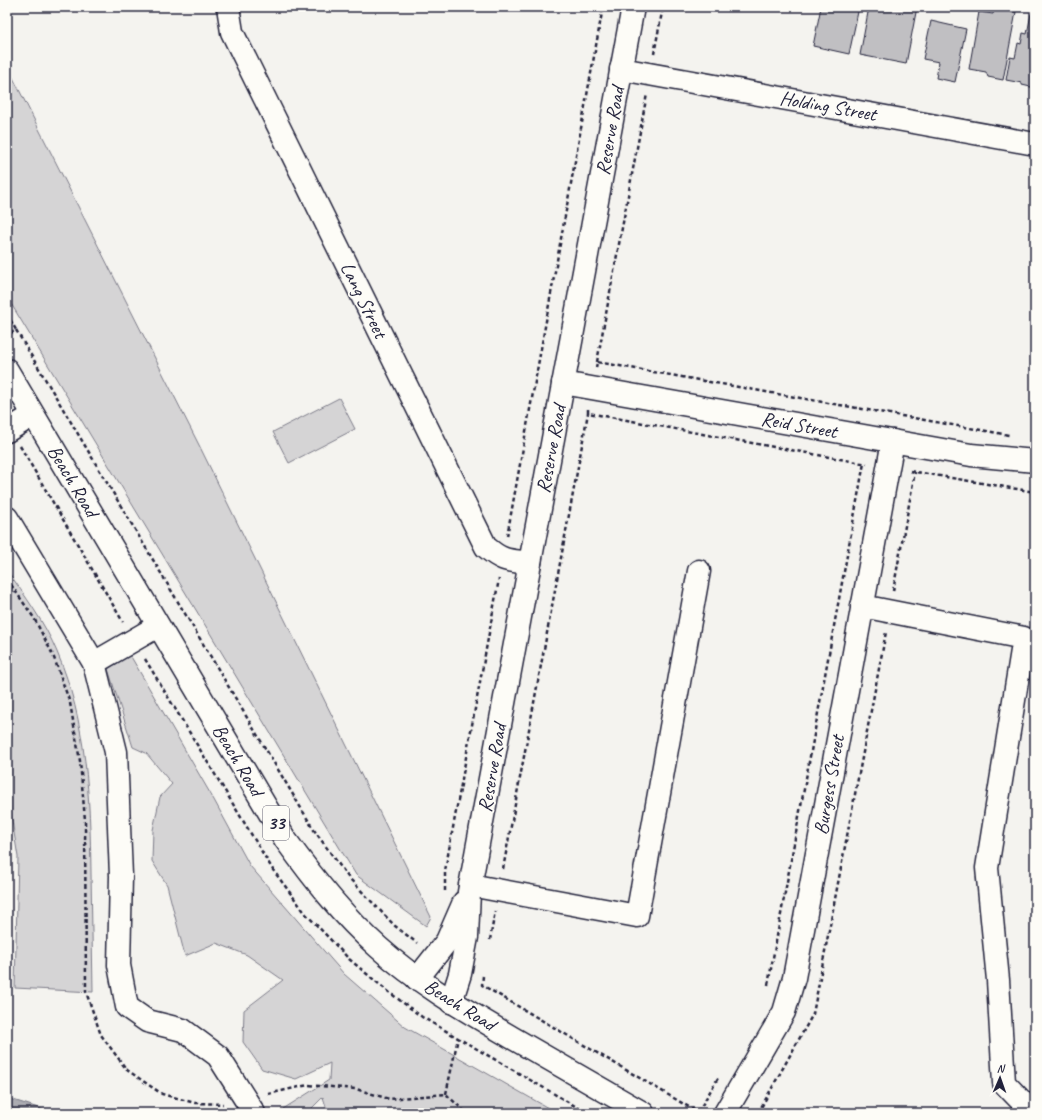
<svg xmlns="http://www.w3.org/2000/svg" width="1042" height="1120" viewBox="0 0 1042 1120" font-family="Caveat,sans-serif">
	<rect width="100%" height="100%" fill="#f4f3ef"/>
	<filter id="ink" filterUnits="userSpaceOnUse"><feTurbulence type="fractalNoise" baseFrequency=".025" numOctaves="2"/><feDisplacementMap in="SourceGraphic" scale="8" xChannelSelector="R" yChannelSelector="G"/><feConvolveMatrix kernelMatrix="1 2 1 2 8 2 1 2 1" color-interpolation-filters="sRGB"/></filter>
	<g filter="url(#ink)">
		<g fill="#d5d4d5" stroke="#7c7b88">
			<path d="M7,66L199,445L431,917L426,926L356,875L7,297Z"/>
			<path d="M339,398L355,429L289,463L273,432Z"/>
			<path d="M7,570C25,596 45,623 57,652C87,722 90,798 91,873C92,913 92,952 93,992L15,988L18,857L7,790Z"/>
			<path d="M130,655L214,800L250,866L344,974L405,1027L557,1113H324L327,1110L323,1097L307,1113H287L283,1109L329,1080L330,1063L296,1079L262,1069L243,1042L244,1010L283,980L247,955L216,943L185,956L167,885L152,861L153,830L160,797L172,784L146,753L133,747L108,669Z"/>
		</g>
		<path fill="#acacb2" stroke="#757582" d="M7,1098L54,1113H7Z"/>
		<g fill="#c0bfc2" stroke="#22223b">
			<path d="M821,7H859L849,54L813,46Z"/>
			<path d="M869,7H917L906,64L860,55Z"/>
			<path d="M994,8L1016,12L1003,80L988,77L986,72L969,69L979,12L993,14Z"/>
			<path d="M1031,14L1035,15V88L1022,85V83L1006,80L1010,57L1015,58L1018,43L1021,44L1023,33L1027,34Z"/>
			<path d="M931,21L966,29L955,82L936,78L939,62L923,59Z"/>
		</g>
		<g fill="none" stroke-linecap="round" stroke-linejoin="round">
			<g stroke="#22223b" stroke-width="25">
				<g id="minor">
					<path d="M228,7L232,32L486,547C503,562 509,560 530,563"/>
					<path d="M621,69L1035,144"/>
					<path d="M563,383L971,455L1035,461"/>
					<path d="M7,431L33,415"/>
					<path d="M7,518L94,663L116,752L121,876L119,965L127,1007L147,1021L183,1030L218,1056L254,1113"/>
					<path d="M862,606L1024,638L987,868L998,980L1004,1083L1033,1113"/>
					<path d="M94,663L158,626"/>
					<path d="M470,885L637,916L699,571"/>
					<path d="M417,979L447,941L464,902"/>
					<path d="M451,1002L460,974L467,937L469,892L633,7"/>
					<path d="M725,1113L784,1012L794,978L893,441"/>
				</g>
			</g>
			<g stroke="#22223b" stroke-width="25">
				<path id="major" d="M7,370L285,839C313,878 342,915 378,947C418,983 465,1010 511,1037C555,1062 599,1088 643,1113"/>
			</g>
			<g stroke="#22223b" stroke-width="2.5" stroke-dasharray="4 3" stroke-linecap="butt">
				<path d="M654,54L663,7"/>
				<path d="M7,314L16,330L7,335"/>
				<path d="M16,330L314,830L348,877L395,926L417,943"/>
				<path d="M597,362L647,94"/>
				<path d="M596,368L597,362L1009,435"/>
				<path d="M588,409V413L867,464"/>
				<path d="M20,446L123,622"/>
				<path d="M910,471L1035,492"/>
				<path d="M507,536L603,7"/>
				<path d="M7,579L34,618L53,655L70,703L80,761L85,820L86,992L101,1035L127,1070L162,1094L195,1103L223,1104"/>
				<path d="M893,591L915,472"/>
				<path d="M145,659L273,870L306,914L349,959L385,989L422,1017L587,1113"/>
				<path d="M503,869L588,413"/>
				<path d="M445,891V871L499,579"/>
				<path d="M490,940L495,911"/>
				<path d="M483,976L482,985L699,1113"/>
				<path d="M768,985L864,463"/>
				<path d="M268,1094L308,1085L356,1089L389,1099L446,1094L466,1113"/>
				<path d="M446,1094L458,1038"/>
				<path d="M698,1112L718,1078"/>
				<path d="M758,1113L813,1014L886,632"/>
			</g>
			<use href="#minor" stroke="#fdfcf7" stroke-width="22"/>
			<use href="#major" stroke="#fdfcf7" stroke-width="22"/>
		</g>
	</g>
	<g text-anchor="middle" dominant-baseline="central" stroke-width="3.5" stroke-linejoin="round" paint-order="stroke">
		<rect fill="#fdfcf7" stroke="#646373" stroke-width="1" x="263" y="806" width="26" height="34" rx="3"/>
		<g font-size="19" font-weight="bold" fill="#22223b">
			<text x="276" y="823">33</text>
		</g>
		<g font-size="20" fill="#22223b" stroke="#fdfcf7">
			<text transform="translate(828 106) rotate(10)">Holding Street</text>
			<text transform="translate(610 131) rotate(-80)">Reserve Road</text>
			<text transform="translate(364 300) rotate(64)">Lang Street</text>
			<text transform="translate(799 425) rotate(10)">Reid Street</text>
			<text transform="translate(551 449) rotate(-79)">Reserve Road</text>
			<text transform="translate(73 481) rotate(59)">Beach Road</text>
			<text transform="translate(238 760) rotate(59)">Beach Road</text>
			<text transform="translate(492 768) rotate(-80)">Reserve Road</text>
			<text transform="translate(829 785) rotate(-80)">Burgess Street</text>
			<text transform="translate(460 1005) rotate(32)">Beach Road</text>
		</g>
	</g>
	<rect width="1042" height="1120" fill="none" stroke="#fdfcf7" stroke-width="24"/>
	<rect x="12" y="12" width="1018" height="1096" fill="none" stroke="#22223b" stroke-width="1.5" filter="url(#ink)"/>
	<g transform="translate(1000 1078) rotate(2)" stroke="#fdfcf7" stroke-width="3" paint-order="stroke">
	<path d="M0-3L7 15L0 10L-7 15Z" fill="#22223b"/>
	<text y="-6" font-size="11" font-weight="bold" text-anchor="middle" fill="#22223b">N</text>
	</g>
</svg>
